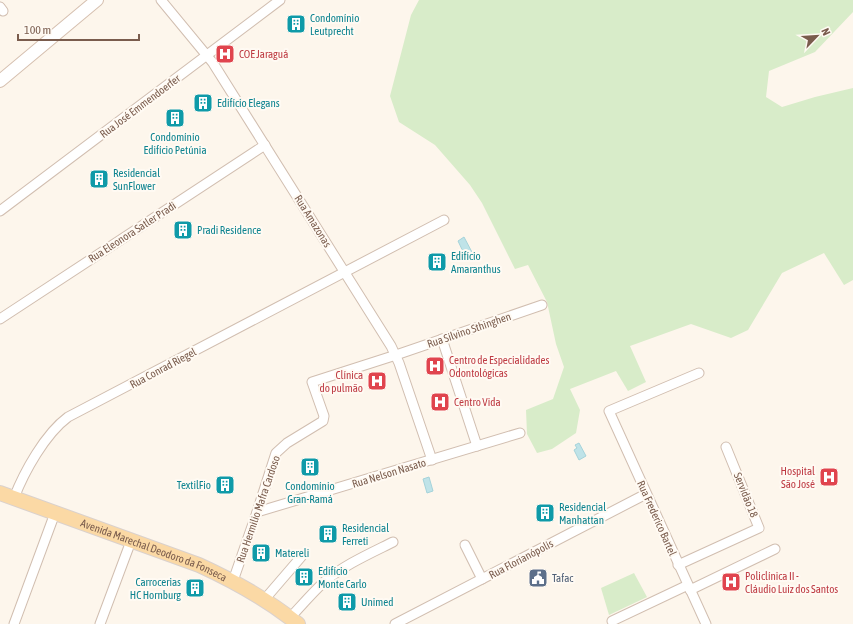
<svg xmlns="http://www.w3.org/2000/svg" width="853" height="624" viewBox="0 0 853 624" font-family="'Asap Condensed',sans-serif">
	<rect width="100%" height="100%" fill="#fdf6ec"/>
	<g fill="#d8ecc9">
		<path d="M419,0H853V12L815,52L769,71L766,97L782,107L815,97L853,88V280L844,285L824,253L782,273L748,330L731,338L691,324L630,346L646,382L628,391L616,371L570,389L580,410L576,433L552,449L537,453L527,434L526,410L553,399L564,367L556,344L547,302L528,265L515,269L482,203L470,185L435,145L399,122L390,96L411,15Z"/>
		<path d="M634,573L647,597L609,615L601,588Z"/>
	</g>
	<g fill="#bfe3e8" stroke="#a5d3da">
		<path d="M464,237L474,256L467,260L458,241Z"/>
		<path d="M579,443L586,456L579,460L574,450L577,448L575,445Z"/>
		<path d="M429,477L433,491L427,493L423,479Z"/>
	</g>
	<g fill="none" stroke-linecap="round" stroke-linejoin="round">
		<g stroke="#d1beb0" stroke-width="11">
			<g id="street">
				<path d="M161,0L213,63L391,346L399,363L432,460"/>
				<path d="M0,7L3,11"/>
				<path d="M0,211L280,0"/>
				<path d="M0,319L265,145"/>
				<path d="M442,339L477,446"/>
				<path d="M699,373L609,411L706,624"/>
				<path d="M14,498C24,472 45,434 68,417L444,220"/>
				<path d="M257,512L520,433"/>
				<path d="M465,545L482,579"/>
				<path d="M678,565L759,528L726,447"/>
				<path d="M233,581L257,512L276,453L287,443L323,421L324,416L312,382L396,355L542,305"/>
				<path d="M690,590L775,549"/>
				<path d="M264,600L301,557"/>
				<path d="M290,618C301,606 312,593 324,582C344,565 369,554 393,542"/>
				<path d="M612,621L688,585"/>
				<path d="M14,624L55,513"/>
				<path d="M100,624L131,541"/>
				<path d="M395,624L646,494"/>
			</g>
		</g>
		<g stroke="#d6c0b0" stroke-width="14">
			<path id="secondary" d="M0,81L97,0"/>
		</g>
		<g stroke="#dad1cd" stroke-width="16">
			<g id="primary">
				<path id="s1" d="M0,493L199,565C234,581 268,600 298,624"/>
			</g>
		</g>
		<use href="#street" stroke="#fff" stroke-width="9"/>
		<use href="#secondary" stroke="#fff" stroke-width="12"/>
		<use href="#primary" stroke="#fbd9a5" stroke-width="14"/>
	</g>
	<defs>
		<g id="building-square" transform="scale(1)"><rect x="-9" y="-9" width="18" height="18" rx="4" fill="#0f9aa8" stroke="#fffaf3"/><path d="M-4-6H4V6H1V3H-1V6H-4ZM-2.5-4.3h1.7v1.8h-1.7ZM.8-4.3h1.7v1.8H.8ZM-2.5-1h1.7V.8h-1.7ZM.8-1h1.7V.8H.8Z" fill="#fff"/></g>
		<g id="hospital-square" transform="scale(1)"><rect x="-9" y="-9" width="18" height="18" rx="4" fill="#e0444e" stroke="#fffaf3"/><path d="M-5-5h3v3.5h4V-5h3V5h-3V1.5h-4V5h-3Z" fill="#fff"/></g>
		<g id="civic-square" transform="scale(1)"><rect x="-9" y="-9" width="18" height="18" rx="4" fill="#5c6f8a" stroke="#fffaf3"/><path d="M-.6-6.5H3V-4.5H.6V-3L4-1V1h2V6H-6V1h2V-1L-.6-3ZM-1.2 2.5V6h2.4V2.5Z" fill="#fff"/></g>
	</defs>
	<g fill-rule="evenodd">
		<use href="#building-square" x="296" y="24"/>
		<use href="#hospital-square" x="225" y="54"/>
		<use href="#building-square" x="203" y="103"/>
		<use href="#building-square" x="175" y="118"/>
		<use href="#building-square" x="99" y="179"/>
		<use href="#building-square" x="183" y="230"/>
		<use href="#building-square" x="437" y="262"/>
		<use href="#hospital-square" x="435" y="366"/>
		<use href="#hospital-square" x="377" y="381"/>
		<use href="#hospital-square" x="440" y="402"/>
		<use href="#building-square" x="310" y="467"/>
		<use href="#hospital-square" x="829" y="477"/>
		<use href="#building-square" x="225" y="485"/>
		<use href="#building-square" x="545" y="513"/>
		<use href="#building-square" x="328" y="534"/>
		<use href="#building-square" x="261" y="553"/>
		<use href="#building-square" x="304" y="577"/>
		<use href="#civic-square" x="538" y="578"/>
		<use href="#hospital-square" x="731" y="582"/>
		<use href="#building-square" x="195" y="588"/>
		<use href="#building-square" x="347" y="602"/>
	</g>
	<g text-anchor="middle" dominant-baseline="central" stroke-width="4" stroke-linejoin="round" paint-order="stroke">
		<g font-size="11" fill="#0d838f" stroke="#fffaf3" text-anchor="start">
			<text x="310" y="18">Condomínio<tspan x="310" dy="13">Leutprecht</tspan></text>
			<text x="217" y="103">Edifício Elegans</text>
			<text x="175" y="137" text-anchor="middle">Condomínio<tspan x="175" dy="13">Edifício Petúnia</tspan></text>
			<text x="113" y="173">Residencial<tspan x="113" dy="13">SunFlower</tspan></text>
			<text x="197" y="230">Pradi Residence</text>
			<text x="451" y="256">Edifício<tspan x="451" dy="13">Amaranthus</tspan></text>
			<text x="211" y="485" text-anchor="end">TextilFio</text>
			<text x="310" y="486" text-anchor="middle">Condomínio<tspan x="310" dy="13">Gran-Ramá</tspan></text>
			<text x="559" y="507">Residencial<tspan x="559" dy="13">Manhattan</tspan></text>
			<text x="342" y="528">Residencial<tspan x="342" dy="13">Ferreti</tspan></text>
			<text x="275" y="553">Matereli</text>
			<text x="318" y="571">Edifício<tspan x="318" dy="13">Monte Carlo</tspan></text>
			<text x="181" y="582" text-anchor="end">Carrocerias<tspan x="181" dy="13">HC Hornburg</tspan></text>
			<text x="361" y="602">Unimed</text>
		</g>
		<g font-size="11" fill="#be3a42" stroke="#fffaf3" text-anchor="start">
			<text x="239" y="54">COE Jaraguá</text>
			<text x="449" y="360">Centro de Especialidades<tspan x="449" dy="13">Odontológicas</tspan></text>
			<text x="363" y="375" text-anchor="end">Clínica<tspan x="363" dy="13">do pulmão</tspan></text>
			<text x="454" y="402">Centro Vida</text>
			<text x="815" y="471" text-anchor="end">Hospital<tspan x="815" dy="13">São José</tspan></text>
			<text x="745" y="576">Policlínica II -<tspan x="745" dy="13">Cláudio Luiz dos Santos</tspan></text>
		</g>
		<g font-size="11" fill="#7a5c4d" stroke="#fffaf3">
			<text transform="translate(140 106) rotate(-37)">Rua José Emmendoerfer</text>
			<text transform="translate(313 221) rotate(58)">Rua Amazonas</text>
			<text transform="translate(132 232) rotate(-33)">Rua Eleonora Satler Pradi</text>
			<text transform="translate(469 330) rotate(-19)">Rua Silvino Sthinghen</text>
			<text transform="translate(163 368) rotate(-28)">Rua Conrad Riegel</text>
			<text transform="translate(389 473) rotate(-17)">Rua Nelson Nasato</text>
			<text transform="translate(746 495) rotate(68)">Servidão 18</text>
			<text transform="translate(258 509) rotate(-71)">Rua Hermilio Mafra Cardoso</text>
			<text transform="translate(657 518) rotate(66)">Rua Frederico Bartel</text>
			<text stroke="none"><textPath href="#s1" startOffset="164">Avenida Marechal Deodoro da Fonseca</textPath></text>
			<text transform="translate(521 559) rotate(-28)">Rua Florianópolis</text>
		</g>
		<g font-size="11" fill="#4e5e75" stroke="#fffaf3" text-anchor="start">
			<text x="552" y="578">Tafac</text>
		</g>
	</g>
	<g transform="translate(817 36) rotate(65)" stroke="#fffaf3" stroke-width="3" paint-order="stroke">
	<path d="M0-3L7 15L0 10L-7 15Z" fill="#7a5c4d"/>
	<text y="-6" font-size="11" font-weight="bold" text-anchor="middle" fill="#7a5c4d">N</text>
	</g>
	<path d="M18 34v6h121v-6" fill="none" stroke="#7a5c4d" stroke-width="2"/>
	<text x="24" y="34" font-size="12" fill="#7a5c4d" stroke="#fffaf3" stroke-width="3" paint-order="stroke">100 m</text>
</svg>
